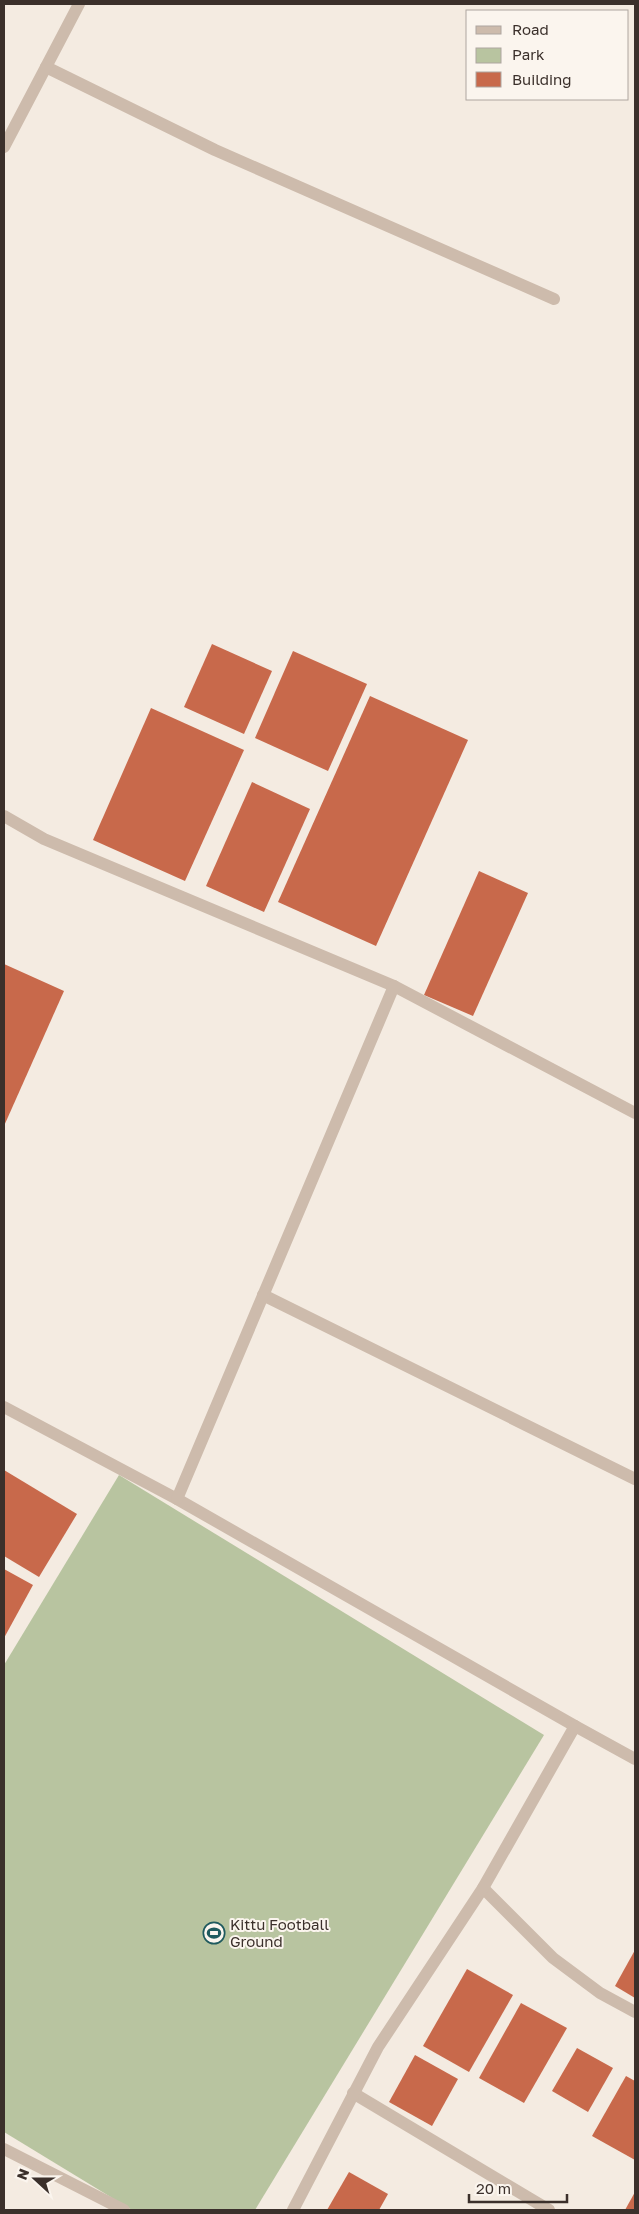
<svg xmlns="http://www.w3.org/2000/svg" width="639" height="2214" viewBox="0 0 639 2214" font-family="'Golos Text',sans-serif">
	<rect width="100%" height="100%" fill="#f4ebe1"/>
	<path fill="#b8c4a0" d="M119,1475L544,1735L255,2210H132L4,2132V1665Z"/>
	<g fill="#c8694b">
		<path d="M212,644L272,671L244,734L184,707Z"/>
		<path d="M293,651L367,684L328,771L255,738Z"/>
		<path d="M370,696L468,740L376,946L278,902Z"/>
		<path d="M151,708L244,750L185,881L93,840Z"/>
		<path d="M252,782L310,809L264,912L206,886Z"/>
		<path d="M479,871L528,893L473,1016L424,995Z"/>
		<path d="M4,964L64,991L4,1126Z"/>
		<path d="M4,1470L77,1514L39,1577L4,1556Z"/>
		<path d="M4,1569L33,1585L4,1638Z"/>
		<path d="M635,1950V1998L615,1986Z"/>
		<path d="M467,1969L513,1995L469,2072L423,2046Z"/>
		<path d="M521,2003L567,2028L524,2103L479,2078Z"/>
		<path d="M577,2048L613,2068L588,2112L552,2091Z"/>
		<path d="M415,2055L458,2079L432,2126L389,2102Z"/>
		<path d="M626,2076L635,2081V2160L592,2136Z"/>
		<path d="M349,2172L388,2194L379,2210H327Z"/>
		<path d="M635,2192V2210H625Z"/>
	</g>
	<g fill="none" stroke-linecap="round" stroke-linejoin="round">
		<g stroke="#cdbbac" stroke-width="12">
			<path d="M46,67L215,150L554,299"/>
			<path d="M4,147L79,4"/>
			<path d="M4,816L44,839L394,986L635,1113"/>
			<path d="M263,1295L635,1479"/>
			<path d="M4,1407L177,1499L575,1726"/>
			<path d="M177,1499L394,986"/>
			<path d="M483,1888L553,1958L600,1993L635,2012"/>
			<path d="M353,2093L549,2210"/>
			<path d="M4,2149L124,2210"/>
			<path d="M293,2210L378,2047L483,1888L575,1726L635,1759"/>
		</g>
	</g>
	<defs>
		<g id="stadium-ring" transform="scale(1.125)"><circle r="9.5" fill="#fbf5ee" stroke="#1f5a5e" stroke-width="1.5"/><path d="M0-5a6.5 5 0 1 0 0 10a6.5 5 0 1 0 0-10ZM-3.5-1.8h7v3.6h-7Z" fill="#1f5a5e"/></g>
	</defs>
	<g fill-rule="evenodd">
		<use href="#stadium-ring" x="214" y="1933"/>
	</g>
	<g text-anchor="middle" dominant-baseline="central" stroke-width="4" stroke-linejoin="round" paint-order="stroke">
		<g font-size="15" fill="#3b302b" stroke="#fbf5ee" text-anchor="start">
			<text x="230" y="1924">Kittu Football<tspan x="230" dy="17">Ground</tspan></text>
		</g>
	</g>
	<rect width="639" height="2214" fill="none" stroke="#3b302b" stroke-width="10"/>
	<rect x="466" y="10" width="162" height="90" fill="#fbf5ee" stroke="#aea6a0"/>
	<rect x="476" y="26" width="25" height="8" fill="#cdbbac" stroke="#aea6a0"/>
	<text x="512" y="35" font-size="15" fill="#3b302b">Road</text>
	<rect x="476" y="48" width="25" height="15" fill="#b8c4a0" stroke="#aea6a0"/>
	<text x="512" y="60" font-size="15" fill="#3b302b">Park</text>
	<rect x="476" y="72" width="25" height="15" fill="#c8694b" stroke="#aea6a0"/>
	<text x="512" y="85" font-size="15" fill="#3b302b">Building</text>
	<g transform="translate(35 2179) rotate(291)" stroke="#fbf5ee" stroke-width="4" paint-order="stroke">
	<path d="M0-4L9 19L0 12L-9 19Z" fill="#3b302b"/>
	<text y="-8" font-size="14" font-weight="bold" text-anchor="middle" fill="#3b302b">N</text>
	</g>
	<path d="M469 2194v8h98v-8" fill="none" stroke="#3b302b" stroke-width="2.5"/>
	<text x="476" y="2194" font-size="15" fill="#3b302b" stroke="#fbf5ee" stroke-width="4" paint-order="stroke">20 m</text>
</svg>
